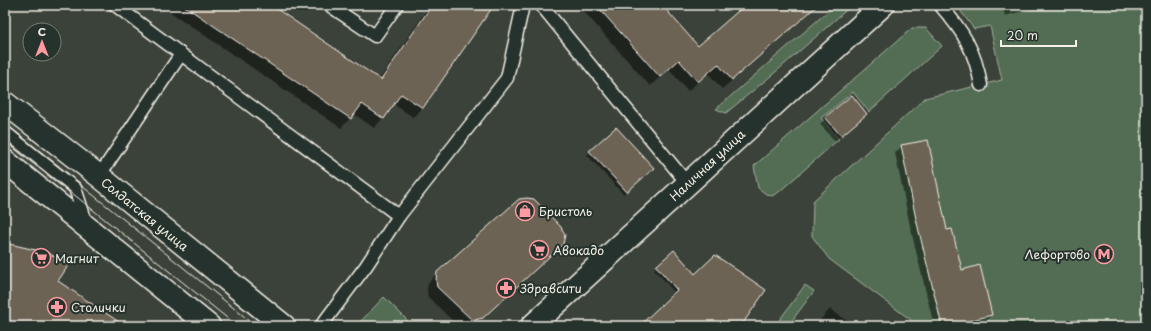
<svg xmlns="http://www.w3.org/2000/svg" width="1151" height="331" viewBox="0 0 1151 331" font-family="'Playpen Sans',sans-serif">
	<rect width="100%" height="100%" fill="#3b4239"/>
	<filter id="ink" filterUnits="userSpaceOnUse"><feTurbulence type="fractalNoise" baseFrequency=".025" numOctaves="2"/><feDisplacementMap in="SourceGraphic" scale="8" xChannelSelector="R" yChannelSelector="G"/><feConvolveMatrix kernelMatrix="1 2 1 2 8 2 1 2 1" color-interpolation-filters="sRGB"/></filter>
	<g filter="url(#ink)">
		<g fill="#526d54" stroke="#a3af9e">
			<path d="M835,5H852L778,70L726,113L716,109Z"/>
			<path d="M956,5H1146V326H919L829,259L812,236L813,201L925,98L1002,80L990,26L974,29Z"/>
			<path d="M912,28H926L942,46L869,112L853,92L821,118L839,139L779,192L772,196L766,194L758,188L754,166Z"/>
			<path d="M805,285L814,291L788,326H775Z"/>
			<path d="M384,297L413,326H362L359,323Z"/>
		</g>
		<g fill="#0007">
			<path d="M160,5H269L379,80L430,5H492L422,108L413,117L393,104L383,118L374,128L354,114L341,128Z"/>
			<path d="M578,5H661L698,47L746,5H818L722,89L708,73L688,91L669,69L650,86Z"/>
			<path d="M1002,5H1040L1038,7L1005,16Z"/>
			<path d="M826,118L860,119L835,141L820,124Z"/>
			<path d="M616,128L652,168L623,194L587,155Z"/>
			<path d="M902,146L946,231L962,271L991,315L985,322L967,326H934L910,226L895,153Z"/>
			<path d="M5,234L13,245L57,281L124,326H5Z"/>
			<path d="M552,253L474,326H458L428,297L427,290L428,283L438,273Z"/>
			<path d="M657,267L694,275L740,326H640L675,293L654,269Z"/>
			<path d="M830,309L854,326H815Z"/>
		</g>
		<g fill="#6d6455" stroke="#f4f1e8">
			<path d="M183,5H271L381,80L432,5H494L423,108L401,94L384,119L362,104L351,119Z"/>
			<path d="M596,5H662L698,46L745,5H818L732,80L718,64L698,82L679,60L660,77Z"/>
			<path d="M852,95L867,114L841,136L825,117Z"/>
			<path d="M616,127L654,168L627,192L589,151Z"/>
			<path d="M928,140L947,230L952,229L962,270L980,265L992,315L949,326H942L916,219L901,145Z"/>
			<path d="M527,198L534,199L561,227L565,235L563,244L483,318L475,320H472L437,287L436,280L437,272L519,199Z"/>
			<path d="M5,243L49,253L68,266L58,281L125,326H5Z"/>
			<path d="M674,250L695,274L715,255L766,290L741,326H639L677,290L656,266Z"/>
		</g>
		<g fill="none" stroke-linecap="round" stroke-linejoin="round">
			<g stroke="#f4f1e8" stroke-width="15">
				<g id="service">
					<path d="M115,5L399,216"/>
					<path d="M329,5L375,36L397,5"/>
					<path d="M541,5L687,183"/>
					<path d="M940,5C963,31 975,50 981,85"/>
					<path d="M5,132L75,188L87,225"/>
					<path d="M99,176L181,54"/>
					<path d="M321,326L366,266L399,216L507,78L523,5"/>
				</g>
			</g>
			<g stroke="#f4f1e8" stroke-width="25">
				<path id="minor" d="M532,326L883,5"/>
			</g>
			<g stroke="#f4f1e8" stroke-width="25">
				<g id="secondary">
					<path d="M5,103L99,176L284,326"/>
					<path d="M5,161L209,326"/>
				</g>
			</g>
			<use href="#service" stroke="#26332d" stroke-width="12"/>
			<use href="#minor" stroke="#26332d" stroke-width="22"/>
			<use href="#secondary" stroke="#26332d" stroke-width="22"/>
			<g stroke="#f4f1e8" stroke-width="1">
				<path d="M5,124L256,326"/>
				<path d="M5,139L237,326"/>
			</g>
		</g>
	</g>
	<defs>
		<g id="shop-ring" transform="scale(1)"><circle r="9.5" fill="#26332d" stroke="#ff9aa2" stroke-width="1.5"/><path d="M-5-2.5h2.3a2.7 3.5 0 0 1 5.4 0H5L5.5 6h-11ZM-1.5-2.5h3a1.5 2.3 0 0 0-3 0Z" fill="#ff9aa2"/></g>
		<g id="supermarket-ring" transform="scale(1)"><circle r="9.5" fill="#26332d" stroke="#ff9aa2" stroke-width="1.5"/><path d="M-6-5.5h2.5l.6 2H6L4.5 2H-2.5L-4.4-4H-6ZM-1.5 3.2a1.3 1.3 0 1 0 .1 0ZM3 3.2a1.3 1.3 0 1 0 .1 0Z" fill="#ff9aa2"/></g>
		<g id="metro-ring" transform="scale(1)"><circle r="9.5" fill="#26332d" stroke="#ff9aa2" stroke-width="1.5"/><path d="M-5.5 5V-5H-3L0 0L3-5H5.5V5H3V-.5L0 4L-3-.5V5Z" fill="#ff9aa2"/></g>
		<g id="pharmacy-ring" transform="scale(1)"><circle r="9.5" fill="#26332d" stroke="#ff9aa2" stroke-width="1.5"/><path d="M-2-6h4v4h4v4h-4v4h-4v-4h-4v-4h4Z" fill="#ff9aa2"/></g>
	</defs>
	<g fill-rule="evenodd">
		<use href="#shop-ring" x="525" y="211"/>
		<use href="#supermarket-ring" x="539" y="250"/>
		<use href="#metro-ring" x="1104" y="254"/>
		<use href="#supermarket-ring" x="41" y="258"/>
		<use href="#pharmacy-ring" x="506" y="288"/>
		<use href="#pharmacy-ring" x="57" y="307"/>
	</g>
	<g text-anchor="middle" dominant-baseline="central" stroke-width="4" stroke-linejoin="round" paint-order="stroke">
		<g font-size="12" fill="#f4f1e8" stroke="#26332d">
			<text transform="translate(707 165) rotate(-43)">Наличная улица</text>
			<text transform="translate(145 214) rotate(39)">Солдатская улица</text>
		</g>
		<g font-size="12" fill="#f4f1e8" stroke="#26332d" text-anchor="start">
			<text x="539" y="211">Бристоль</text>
			<text x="553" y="250">Авокадо</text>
			<text x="1090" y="254" text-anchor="end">Лефортово</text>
			<text x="55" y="258">Магнит</text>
			<text x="520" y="288">Здравсити</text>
			<text x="71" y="307">Столички</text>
		</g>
	</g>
	<rect width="1151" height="331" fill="none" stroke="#26332d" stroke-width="20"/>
	<rect x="10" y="10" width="1131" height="311" fill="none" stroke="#f4f1e8" stroke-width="1.5" filter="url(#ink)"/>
	<g transform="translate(42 42)"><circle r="19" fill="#26332d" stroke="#787f78"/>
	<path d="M0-3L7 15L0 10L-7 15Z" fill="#ff9aa2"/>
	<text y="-6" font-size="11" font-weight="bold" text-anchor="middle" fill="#f4f1e8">С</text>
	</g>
	<path d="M1001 40v6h75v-6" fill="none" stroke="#f4f1e8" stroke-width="2"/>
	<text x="1007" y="40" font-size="12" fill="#f4f1e8" stroke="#26332d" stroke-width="3" paint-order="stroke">20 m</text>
</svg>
